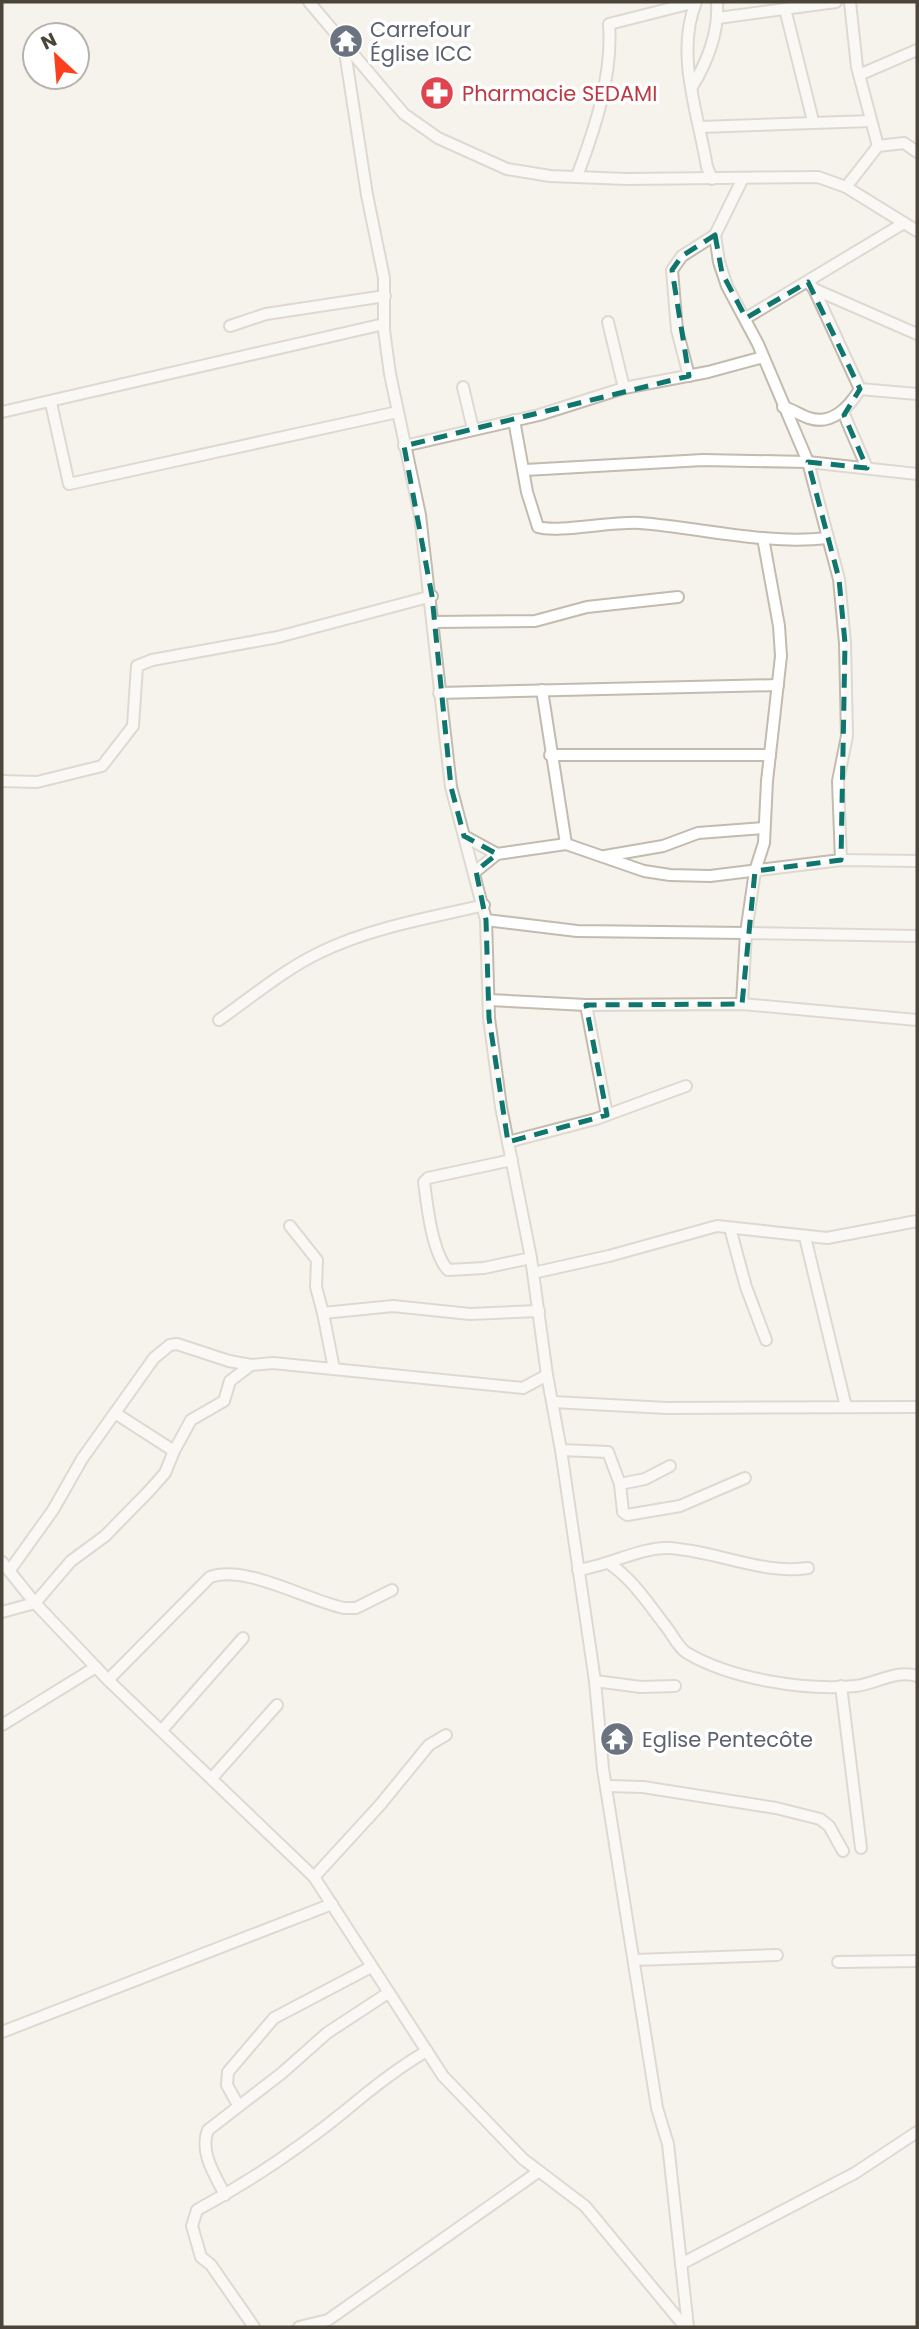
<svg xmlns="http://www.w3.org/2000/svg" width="919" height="2329" viewBox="0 0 919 2329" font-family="Poppins,sans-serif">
	<rect width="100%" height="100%" fill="#f6f3ec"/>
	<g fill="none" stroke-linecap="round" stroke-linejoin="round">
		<g stroke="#c2bbae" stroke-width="14">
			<g id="minor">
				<path d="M309,2L404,114L438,138L507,169L550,176L627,179L818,177L846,187L917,231"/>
				<path d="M696,2C675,54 698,113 707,167L712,179"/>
				<path d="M850,2L857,67L878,146"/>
				<path d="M785,9L813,121"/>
				<path d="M718,18L836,2"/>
				<path d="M343,39L367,195L384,278V330L390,374L420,515L451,787L486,920L489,1018L501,1107L531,1258L547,1375L561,1450L595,1681L603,1769L657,2108L668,2144L688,2327"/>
				<path d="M859,75L917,50"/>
				<path d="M692,87C707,62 719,31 717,2"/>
				<path d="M700,127L871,121"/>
				<path d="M577,176C595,129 613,74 609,24L696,2"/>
				<path d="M743,178L715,235L719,262L727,286L758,344L808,462L839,579L845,643L847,736L838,781L841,860"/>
				<path d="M846,187L878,146L904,143L917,152"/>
				<path d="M808,282L814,289L860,389"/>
				<path d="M814,289L917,334"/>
				<path d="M746,318L904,223"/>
				<path d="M608,322L624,388"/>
				<path d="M230,326L266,314L385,296"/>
				<path d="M689,376L677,330L672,270L682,256L715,235"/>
				<path d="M463,387L473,429"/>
				<path d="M860,389L917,394"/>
				<path d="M51,403L69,484L393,413"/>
				<path d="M783,407C792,409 800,415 809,418C832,426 850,406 860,389"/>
				<path d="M2,412L384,324"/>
				<path d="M843,412L867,468"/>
				<path d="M514,420L527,492L538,527C558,533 613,521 640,523C703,528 765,545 828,538"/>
				<path d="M404,446L539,415L624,388L708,372L763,357"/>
				<path d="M525,470L703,460L808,462L917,474"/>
				<path d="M433,622L535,621L587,607L678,597"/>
				<path d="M542,690L566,844"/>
				<path d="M439,693L778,685"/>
				<path d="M550,755H770"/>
				<path d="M2,781L37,782L102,766L133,726L137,666L152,660L278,637L432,596"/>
				<path d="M464,836L497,854"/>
				<path d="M605,856L663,846L698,833L764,828"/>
				<path d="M476,871L497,854L566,844L644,871L670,875L710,876L841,860L917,861"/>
				<path d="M486,920L577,931L746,933L755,871L764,843L767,781L781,656L779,626L763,538"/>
				<path d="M489,1000L586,1005L742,1004L917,1020"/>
				<path d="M742,1004L746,933L917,936"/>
				<path d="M586,1005L607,1115"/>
				<path d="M219,1020C253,996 286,968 323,951C373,927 431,918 484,905"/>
				<path d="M508,1142L596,1119L686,1086"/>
				<path d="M512,1160L428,1178L424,1182C427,1205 432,1253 448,1270L484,1268L531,1258"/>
				<path d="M290,1226L317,1260L316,1287L323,1313"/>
				<path d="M730,1228L746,1287L766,1340"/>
				<path d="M805,1237L846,1407"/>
				<path d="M533,1273L609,1256L717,1226L827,1238L917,1221"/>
				<path d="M334,1369L323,1313L393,1306L470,1314L539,1311"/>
				<path d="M553,1402L667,1408L917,1407"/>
				<path d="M115,1413L174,1451L191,1420L224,1401L230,1381L251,1365"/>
				<path d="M561,1450L608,1452L620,1484L623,1512L627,1515L680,1506L745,1478"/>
				<path d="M620,1484L645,1479L670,1466"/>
				<path d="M2,1562L35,1603L108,1680L314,1877L443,2076L523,2159L585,2206L685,2327"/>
				<path d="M610,1564C632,1579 648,1603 664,1624C672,1633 677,1647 687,1653C731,1679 805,1691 855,1686C876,1684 896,1669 917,1676"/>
				<path d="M10,1570L53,1510L82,1459L154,1358L170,1345L177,1344L229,1361L251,1365L273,1363L523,1388L547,1375"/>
				<path d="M578,1570C607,1566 642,1547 668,1548C714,1550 762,1575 808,1568"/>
				<path d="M2,1612L35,1603L71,1561L105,1536L150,1490L165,1473L174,1451"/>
				<path d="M108,1680L210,1577C245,1564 306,1600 344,1608H356L392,1590"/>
				<path d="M595,1681L641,1687L675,1686"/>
				<path d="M841,1686L861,1848"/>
				<path d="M2,1725L96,1667"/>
				<path d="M162,1730L243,1638"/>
				<path d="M212,1778L277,1705"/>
				<path d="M607,1786L643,1787L776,1808L820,1819L829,1826L843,1851"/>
				<path d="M314,1877L380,1805L429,1745L446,1735"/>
				<path d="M634,1960L777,1955"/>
				<path d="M838,1962L917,1961"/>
				<path d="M2,2032L332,1904"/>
				<path d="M238,2105L227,2085L228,2072L274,2018L371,1967"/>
				<path d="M225,2195C215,2175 199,2152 208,2130L282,2073L327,2033L388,1993"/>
				<path d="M681,2264L855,2173L917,2132"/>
				<path d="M254,2327L211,2265L201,2257L192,2226L197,2210C249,2182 298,2149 345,2111C371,2089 397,2068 427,2051"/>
				<path d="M299,2327L328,2320L538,2172"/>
			</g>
		</g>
		<use href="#minor" stroke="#fff" stroke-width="10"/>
	</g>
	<path d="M0 0H919V2329H0ZM715,235L722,273L746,318L808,282L860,389L844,415L867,468L808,462L839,579L845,643L841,860L755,871L742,1004L586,1005L607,1115L508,1142L489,1018L486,920L476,871L497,854L464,836L451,787L432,596L404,446L689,376L672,270L682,256Z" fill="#f6f3ec" fill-opacity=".55" fill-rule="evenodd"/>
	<path fill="none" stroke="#0f766e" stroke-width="5" stroke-dasharray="14 9" stroke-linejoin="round" d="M715,235L722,273L746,318L808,282L860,389L844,415L867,468L808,462L839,579L845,643L841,860L755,871L742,1004L586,1005L607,1115L508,1142L489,1018L486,920L476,871L497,854L464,836L451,787L432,596L404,446L689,376L672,270L682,256Z"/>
	<defs>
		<g id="temple-disc" transform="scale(1.75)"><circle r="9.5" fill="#6b7280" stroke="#fff"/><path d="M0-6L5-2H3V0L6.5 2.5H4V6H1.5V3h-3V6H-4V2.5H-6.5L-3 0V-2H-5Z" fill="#fff"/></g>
		<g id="pharmacy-disc" transform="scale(1.75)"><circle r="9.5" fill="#e0444e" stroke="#fff"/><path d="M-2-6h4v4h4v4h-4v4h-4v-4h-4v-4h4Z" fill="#fff"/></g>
	</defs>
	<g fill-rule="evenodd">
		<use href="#temple-disc" x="346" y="41"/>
		<use href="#pharmacy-disc" x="437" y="93"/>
		<use href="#temple-disc" x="617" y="1739"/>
	</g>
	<g text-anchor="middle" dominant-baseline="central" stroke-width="7" stroke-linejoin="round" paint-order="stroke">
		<g font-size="21" fill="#5b616d" stroke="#fff" text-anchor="start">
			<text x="370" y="29">Carrefour<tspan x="370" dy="24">Église ICC</tspan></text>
			<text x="642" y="1739">Eglise Pentecôte</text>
		</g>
		<g font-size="21" fill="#be3a42" stroke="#fff" text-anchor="start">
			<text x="462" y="93">Pharmacie SEDAMI</text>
		</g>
	</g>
	<rect width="919" height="2329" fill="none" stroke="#4b4439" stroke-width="7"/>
	<g transform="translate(56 56) rotate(334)"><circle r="33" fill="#ffffff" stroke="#b7b4b0" stroke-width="2"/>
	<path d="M0-5L12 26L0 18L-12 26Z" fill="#fc3f1d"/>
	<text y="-10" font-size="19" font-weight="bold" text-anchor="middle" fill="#4b4439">N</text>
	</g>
</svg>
